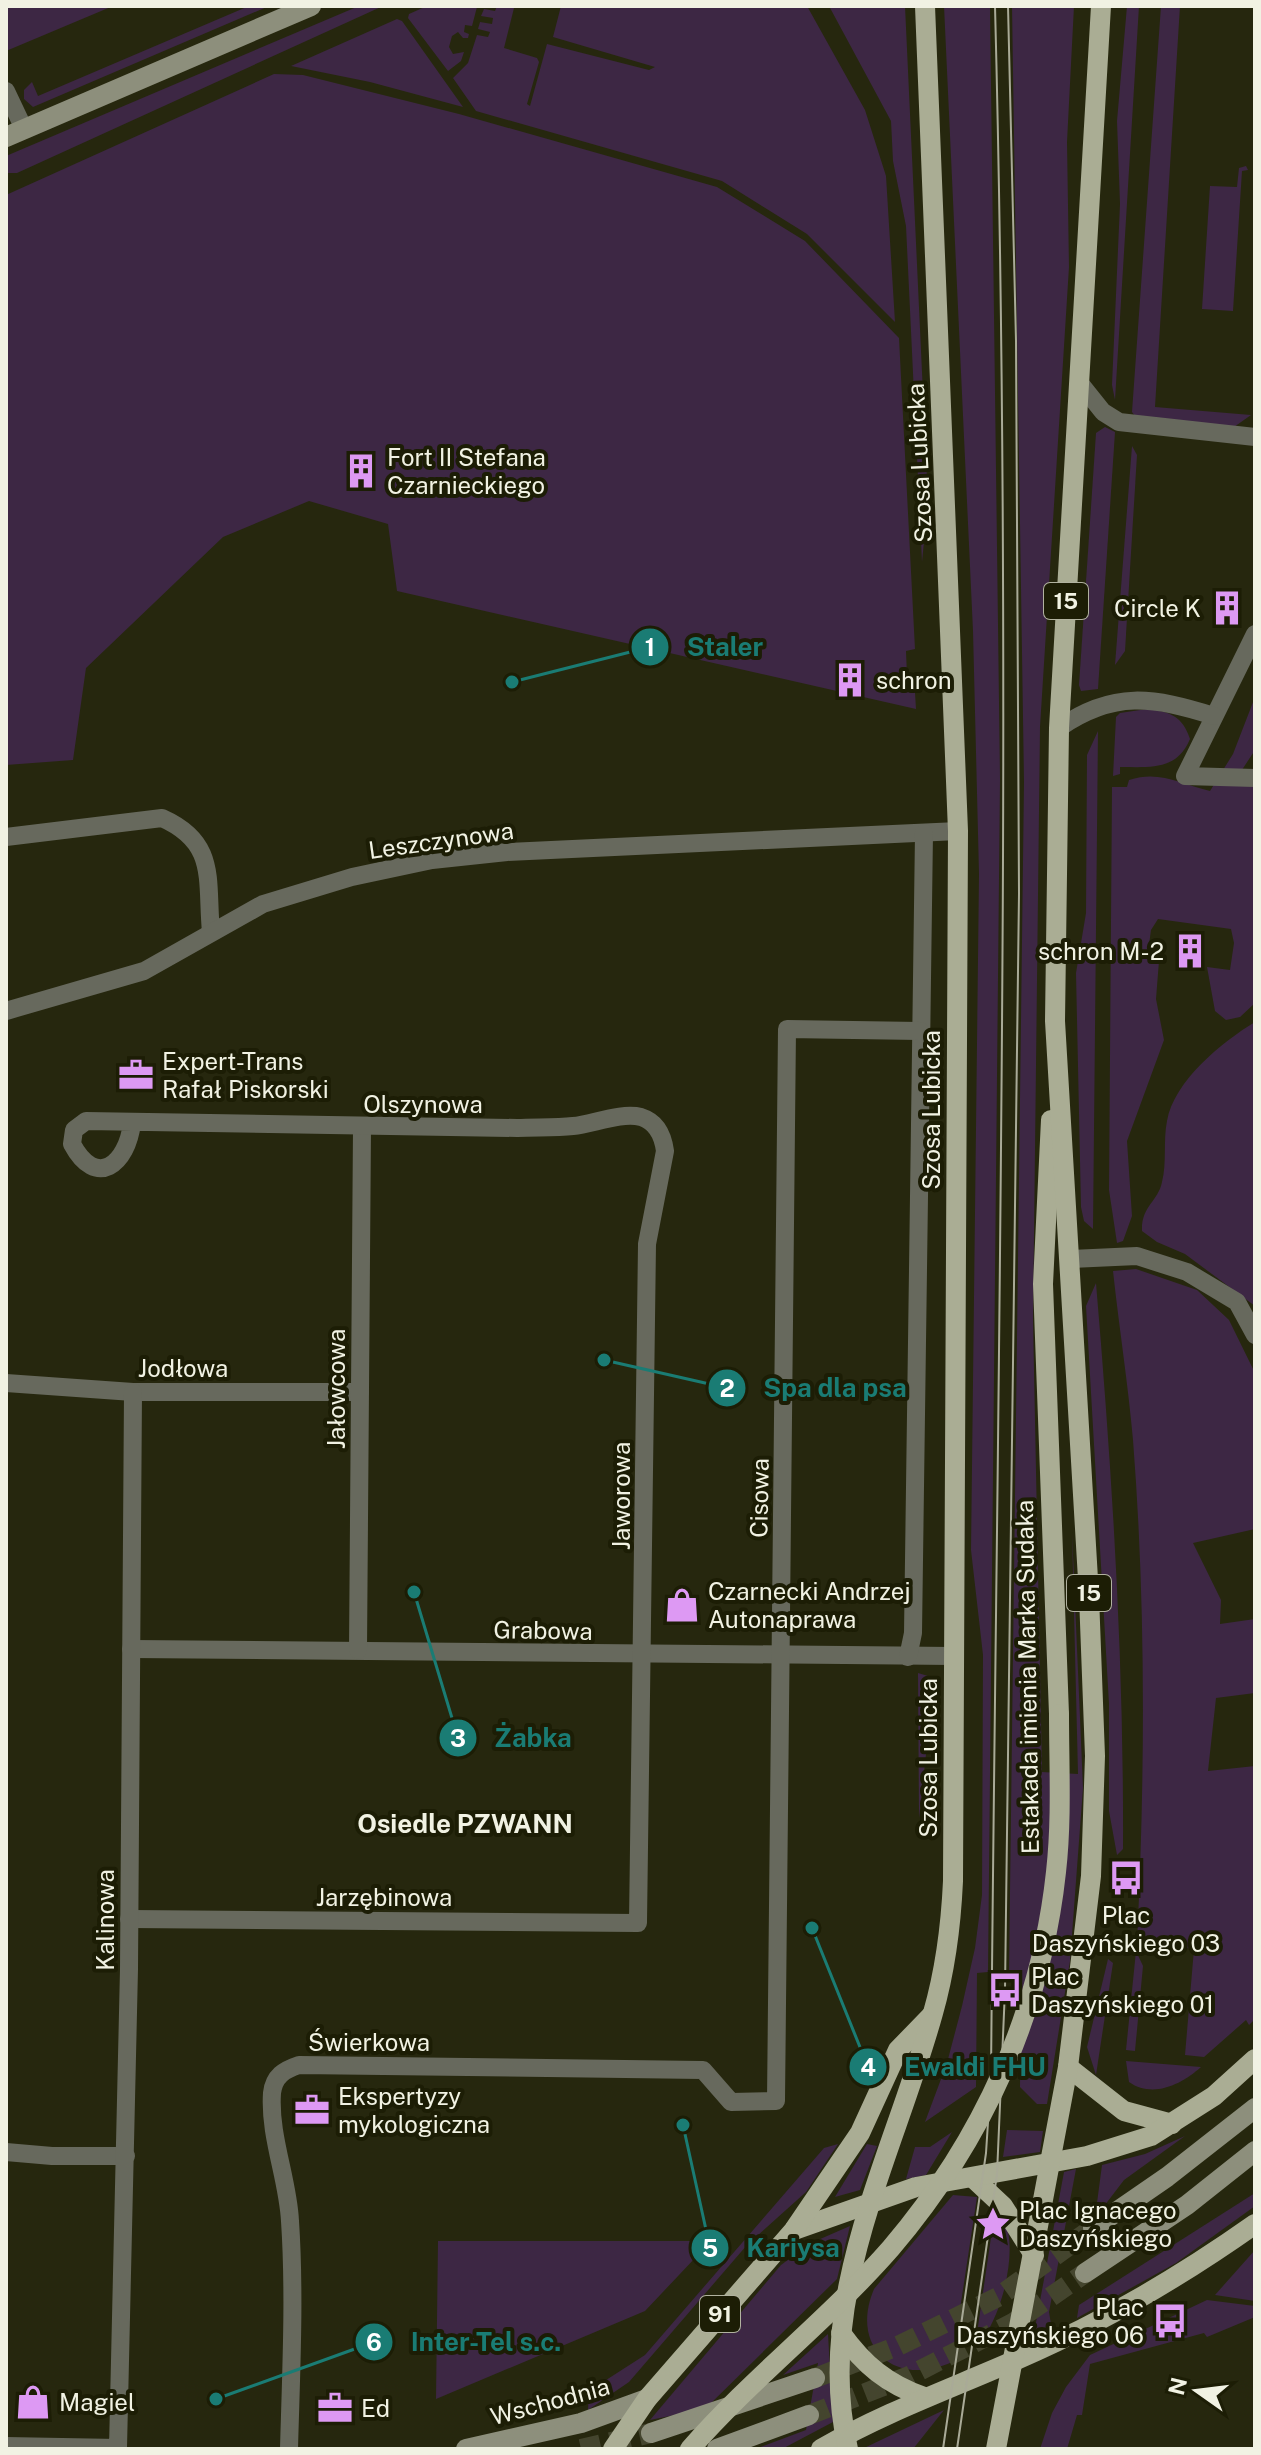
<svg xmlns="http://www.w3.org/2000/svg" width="1261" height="2455" viewBox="0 0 1261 2455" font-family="'Public Sans',sans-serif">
	<rect width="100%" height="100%" fill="#26270e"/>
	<g fill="#3d2744">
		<path d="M6,6H113L6,51Z"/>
		<path d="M249,6H269L33,107L24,99V90L32,82L38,96Z"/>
		<path d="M359,6H383L17,173H6V156Z"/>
		<path d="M427,6L477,7L472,26L465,25L464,32L469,34L468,38H463L458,32L452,36L449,47L453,54L464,52L461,61L448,71L408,18L409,14Z"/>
		<path d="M497,6H519L514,8L504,48L537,58L539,62L527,104L530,106L547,44L649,70L655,67L553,37L561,6H807L865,110L886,176L895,322L807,234L722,181L476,111L453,78L468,63L477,35L488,37L490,32L478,29L480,22L492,24L493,18L481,16L484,9L495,11Z"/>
		<path d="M829,6H905L928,501L922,562L906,226L893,161L891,121Z"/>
		<path d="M944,6H990L1000,779L988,1972L977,1973L976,2087L925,2122L947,2063L962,2006L975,1948L982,1895L983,1655L971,1550L979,874L973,631Z"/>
		<path d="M1012,6H1074L1067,142L1069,267L1040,727L1033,1320L1042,1772L1078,1774L1072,1532L1083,1788L1070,1961L1047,2104H1037L1020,2087L1021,1973L1009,1972L1024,782Z"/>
		<path d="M1127,6H1139L1115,400L1112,385L1120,204L1117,121Z"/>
		<path d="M1161,6H1180L1155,407L1251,415L1234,427L1135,416L1132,412Z"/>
		<path d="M397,19L402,21L463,107L370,82L291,66Z"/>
		<path d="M274,74L303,75L459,114L717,187L805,241L899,338L915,649L906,651L907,676H914L916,709L397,591L388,524L309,501L223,537L86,668L73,760L6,765V195Z"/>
		<path d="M1246,166L1248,170L1242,171L1233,311L1202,309L1210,186L1237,187L1239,168Z"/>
		<path d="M1105,427L1115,432L1098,689L1081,691L1079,685L1096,433Z"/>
		<path d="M1132,446L1137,455L1125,651L1115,665Z"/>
		<path d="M1255,697V750L1234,782L1255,784V1003L1240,1017L1226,1020L1215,1011L1207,967L1230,970L1234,943L1231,929L1158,919L1151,930L1147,959L1159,961L1156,999L1164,1040L1127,1141L1132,1216L1123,1241L1117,1243L1109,1190L1112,787H1127L1129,780C1160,770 1180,784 1210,791L1233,754Z"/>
		<path d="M1147,709C1170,711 1183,717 1190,739C1177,771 1149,767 1120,767V774L1113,776L1116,717L1120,713Z"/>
		<path d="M1098,731L1093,1229L1084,1221L1081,1207L1076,973L1086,913L1087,755Z"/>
		<path d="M1255,1022V1306L1185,1254L1157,1242L1142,1231C1141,1206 1158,1202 1162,1182C1167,1163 1163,1141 1167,1121C1174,1081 1222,1042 1255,1022Z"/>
		<path d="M1136,1269L1197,1290L1229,1320L1255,1373V1529L1193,1543L1221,1600L1220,1624L1255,1619V1693L1216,1698L1208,1771L1255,1766V2019L1249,2025L1246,2020L1204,2057L1185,2055L1194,1949L1137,1942C1145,1775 1146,1607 1133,1440C1128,1383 1119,1327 1113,1271Z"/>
		<path d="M1096,1283C1112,1471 1124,1660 1123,1849L1117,1855L1109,1811V1704L1086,1306Z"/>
		<path d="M918,1673L928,1676L933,1690L919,1818Z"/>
		<path d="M1136,1951L1143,1966L1135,2051L1126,2050Z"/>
		<path d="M1108,1959L1113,1963L1096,2075L1087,2047Z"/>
		<path d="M1126,2061L1201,2067C1182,2084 1153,2099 1129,2082Z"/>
		<path d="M1007,2130L1043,2131L1040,2152L1003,2157Z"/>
		<path d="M952,2132L926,2175L906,2179L915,2147H930Z"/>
		<path d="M1185,2136L1124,2180L1095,2218L1102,2165L1145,2154Z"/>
		<path d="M838,2144L806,2192L747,2245L629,2382L588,2410L589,2391L645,2355L824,2148Z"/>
		<path d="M867,2144L877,2146L860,2190L835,2197Z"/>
		<path d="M1076,2169L1049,2312L1052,2330L1034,2333L1064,2172Z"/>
		<path d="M1255,2193V2206L1176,2263L1077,2318L1079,2305Z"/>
		<path d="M953,2195L977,2197L952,2362C896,2388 849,2348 874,2289Z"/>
		<path d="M995,2210C1000,2217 1006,2224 1008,2232C1015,2263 999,2326 975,2347Z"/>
		<path d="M850,2226L837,2279L705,2409L650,2420L781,2265L811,2243Z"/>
		<path d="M438,2241H704L696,2249V2257L645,2311L436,2399Z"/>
		<path d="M1255,2250V2301L1215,2295Z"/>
		<path d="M1207,2300L1255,2306V2317L1207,2337L1204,2333L1090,2364L1082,2415H1077L1067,2449H1040L1052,2413L1066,2387L1090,2355Z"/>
		<path d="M828,2334L833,2422L782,2449H755L806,2430L818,2363L783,2375Z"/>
		<path d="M944,2410L913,2449H862Z"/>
	</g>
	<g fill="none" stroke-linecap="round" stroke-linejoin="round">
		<g stroke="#44452e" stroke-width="20" stroke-dasharray="20 10" stroke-linecap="butt">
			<path d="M815,2378L898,2346L998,2297L1093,2228"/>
			<path d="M809,2415L909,2376L1013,2323L1085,2273"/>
			<path d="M581,2449L651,2433"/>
		</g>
		<g stroke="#67695d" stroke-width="18">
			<path d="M6,91L24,129"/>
			<path d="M1079,382L1103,412L1119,422L1255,437"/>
			<path d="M1255,634L1185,776L1255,778"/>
			<path d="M1059,728C1114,690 1153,697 1214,716"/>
			<path d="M6,837L162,818C218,843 206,880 211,932"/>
			<path d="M6,1011L144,971L263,904L352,877L432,860L507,852L958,831"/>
			<path d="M1071,1259L1137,1256L1187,1272L1237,1302L1255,1335"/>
			<path d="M6,1383L133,1392H360"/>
			<path d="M131,1649L954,1656"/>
			<path d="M358,1650L362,1128"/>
			<path d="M908,1657L913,1633L924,833"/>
			<path d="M129,1919L638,1923L647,1244L665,1151C663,1136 657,1122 641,1117C621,1112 593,1124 573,1126C555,1128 535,1127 517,1128L86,1121L74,1130L72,1144C96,1189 127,1165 132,1123"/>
			<path d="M6,2152L52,2156H126"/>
			<path d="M6,2446L118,2448L129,1969L133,1392"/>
			<path d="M289,2449C291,2374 295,2296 290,2221C288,2179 269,2136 272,2093C274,2076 284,2070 299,2065L703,2070L731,2102L776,2101L787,1029L920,1031"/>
		</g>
		<g stroke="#8d8f7c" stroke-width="20">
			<path d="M6,137L311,6"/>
			<path d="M1093,2228L1167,2177L1255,2108"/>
			<path d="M1085,2273L1187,2205L1255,2151"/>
			<path d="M651,2433L815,2378"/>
			<path d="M466,2449L581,2423L647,2399"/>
			<path d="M717,2449L809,2415"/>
		</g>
		<g stroke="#aaad94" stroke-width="20">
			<path d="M1051,1120L1043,1284L1059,1714"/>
			<path d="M1068,2067L1124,2111L1172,2124"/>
			<path d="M973,2178L1003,2206L1034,2255"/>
			<path d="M794,2230L916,2187L1087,2156L1151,2136L1214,2096L1255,2059"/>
			<path d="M841,2333C864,2365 887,2384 924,2397"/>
			<path d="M613,2449L647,2399L794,2230L860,2133L898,2050L931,2016"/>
			<path d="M821,2449C883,2413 950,2389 1016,2360C1100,2324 1180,2277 1255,2224"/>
			<path d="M848,2449C813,2298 894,2155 933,2013C945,1971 951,1925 953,1881L958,831L925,6"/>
			<path d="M996,2449L1068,2067L1091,1876L1095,1756L1089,1596L1055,1021L1059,728L1101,6"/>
		</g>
		<g stroke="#a9aa97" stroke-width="2">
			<path d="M943,2449L986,2153L991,2076C997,1386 1013,696 995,6"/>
			<path d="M957,2449L997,2174L1005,1990L1019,893L1016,341L1008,6"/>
		</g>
		<path stroke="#aaad94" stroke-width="20" d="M690,2449C752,2378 829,2319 891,2248C983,2140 1041,2012 1056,1872C1062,1819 1059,1767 1059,1714"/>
	</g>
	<defs>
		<g id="building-bare" transform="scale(2.76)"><path d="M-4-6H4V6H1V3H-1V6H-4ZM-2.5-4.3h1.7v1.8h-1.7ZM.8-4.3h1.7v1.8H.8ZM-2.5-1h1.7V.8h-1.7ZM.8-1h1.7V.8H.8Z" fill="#dd99f3" stroke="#1c1d05" stroke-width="2.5" paint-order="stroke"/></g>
		<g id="office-bare" transform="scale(2.76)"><path d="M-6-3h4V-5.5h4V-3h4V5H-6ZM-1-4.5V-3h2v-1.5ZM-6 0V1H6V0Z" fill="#dd99f3" stroke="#1c1d05" stroke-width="2.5" paint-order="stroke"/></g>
		<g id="shop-bare" transform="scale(2.76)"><path d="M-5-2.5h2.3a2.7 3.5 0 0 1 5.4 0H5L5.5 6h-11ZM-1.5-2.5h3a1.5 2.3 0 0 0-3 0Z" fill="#dd99f3" stroke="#1c1d05" stroke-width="2.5" paint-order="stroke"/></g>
		<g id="bus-bare" transform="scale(2.76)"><path d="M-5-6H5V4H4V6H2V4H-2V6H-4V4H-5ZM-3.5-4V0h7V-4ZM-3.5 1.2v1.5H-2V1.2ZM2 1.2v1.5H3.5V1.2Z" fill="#dd99f3" stroke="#1c1d05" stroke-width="2.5" paint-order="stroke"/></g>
		<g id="sight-bare" transform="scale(2.76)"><path d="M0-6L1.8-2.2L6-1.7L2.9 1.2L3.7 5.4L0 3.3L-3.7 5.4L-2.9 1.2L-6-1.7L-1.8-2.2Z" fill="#dd99f3" stroke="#1c1d05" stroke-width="2.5" paint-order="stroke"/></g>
	</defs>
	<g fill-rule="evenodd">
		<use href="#building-bare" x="361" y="471"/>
		<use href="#building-bare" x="1227" y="608"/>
		<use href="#building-bare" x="850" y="680"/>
		<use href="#building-bare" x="1190" y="951"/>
		<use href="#office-bare" x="136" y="1075"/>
		<use href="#shop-bare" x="682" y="1605"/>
		<use href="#bus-bare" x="1126" y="1878"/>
		<use href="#bus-bare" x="1005" y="1990"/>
		<use href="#office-bare" x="312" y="2110"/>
		<use href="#sight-bare" x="993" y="2224"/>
		<use href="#bus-bare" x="1170" y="2321"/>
		<use href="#shop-bare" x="33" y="2402"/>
		<use href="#office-bare" x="335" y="2408"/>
	</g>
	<g text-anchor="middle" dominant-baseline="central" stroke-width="8" stroke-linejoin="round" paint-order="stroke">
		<g fill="#1c1d05" stroke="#b1b2a0" stroke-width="2">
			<rect x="1044" y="583" width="44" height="36" rx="6"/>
			<rect x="1067" y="1575" width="44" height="36" rx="6"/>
			<rect x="700" y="2296" width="40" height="36" rx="6"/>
		</g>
		<g font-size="22" font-weight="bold" fill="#f1f2e3">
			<text x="1066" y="601">15</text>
			<text x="1089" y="1593">15</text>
			<text x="720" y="2314">91</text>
		</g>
		<g font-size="24" fill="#f1f2e3" stroke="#1c1d05" text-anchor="start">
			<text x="387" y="457">Fort II Stefana<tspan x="387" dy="28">Czarnieckiego</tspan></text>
			<text x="1201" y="608" text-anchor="end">Circle K</text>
			<text x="876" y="680">schron</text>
			<text x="1164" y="951" text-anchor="end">schron M-2</text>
			<text x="162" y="1061">Expert-Trans<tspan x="162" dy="28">Rafał Piskorski</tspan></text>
			<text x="708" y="1591">Czarnecki Andrzej<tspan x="708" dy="28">Autonaprawa</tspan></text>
			<text x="1126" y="1915" text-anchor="middle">Plac<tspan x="1126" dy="28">Daszyńskiego 03</tspan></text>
			<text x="1031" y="1976">Plac<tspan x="1031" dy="28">Daszyńskiego 01</tspan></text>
			<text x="338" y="2096">Ekspertyzy<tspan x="338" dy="28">mykologiczna</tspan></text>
			<text x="1019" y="2210">Plac Ignacego<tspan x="1019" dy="28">Daszyńskiego</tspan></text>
			<text x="1144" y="2307" text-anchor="end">Plac<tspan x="1144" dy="28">Daszyńskiego 06</tspan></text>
			<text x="59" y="2402">Magiel</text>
			<text x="361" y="2408">Ed</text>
		</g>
		<g font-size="24" fill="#f1f2e3" stroke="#1c1d05">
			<text transform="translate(919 463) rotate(-93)">Szosa Lubicka</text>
			<text transform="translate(441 840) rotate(-8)">Leszczynowa</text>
			<text x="423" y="1104">Olszynowa</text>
			<text transform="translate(931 1110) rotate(-90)">Szosa Lubicka</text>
			<text x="183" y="1368">Jodłowa</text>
			<text transform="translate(336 1389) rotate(-90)">Jałowcowa</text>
			<text transform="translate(621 1496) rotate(-90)">Jaworowa</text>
			<text transform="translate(759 1498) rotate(-89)">Cisowa</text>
			<text transform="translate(543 1630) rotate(1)">Grabowa</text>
			<text transform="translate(1027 1677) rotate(-91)">Estakada imienia Marka Sudaka</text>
			<text transform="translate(928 1758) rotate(-90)">Szosa Lubicka</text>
			<text x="384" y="1897">Jarzębinowa</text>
			<text transform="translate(105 1920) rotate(-90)">Kalinowa</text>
			<text x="369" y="2042">Świerkowa</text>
			<text transform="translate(550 2401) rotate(-15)">Wschodnia</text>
		</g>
		<g font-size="26" font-weight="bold" fill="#f1f2e3" stroke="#1c1d05">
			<text x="465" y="1823">Osiedle PZWANN</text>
		</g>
	</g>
	<path fill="none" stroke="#1a7c74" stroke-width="3" d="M512 682L650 647M604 1360L727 1388M414 1592L458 1738M812 1928L868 2067M683 2125L710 2248M216 2399L374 2342"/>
	<g fill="#1a7c74" stroke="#1c1d05" stroke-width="3">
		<circle cx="512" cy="682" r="8"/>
		<circle cx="604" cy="1360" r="8"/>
		<circle cx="414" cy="1592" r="8"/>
		<circle cx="812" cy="1928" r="8"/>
		<circle cx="683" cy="2125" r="8"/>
		<circle cx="216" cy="2399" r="8"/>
		<circle cx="650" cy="647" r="20"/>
		<circle cx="727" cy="1388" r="20"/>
		<circle cx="458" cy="1738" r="20"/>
		<circle cx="868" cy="2067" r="20"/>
		<circle cx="710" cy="2248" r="20"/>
		<circle cx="374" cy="2342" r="20"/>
	</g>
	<g font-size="24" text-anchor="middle" font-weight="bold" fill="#fff">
		<text x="650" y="656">1</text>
		<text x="727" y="1397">2</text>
		<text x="458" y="1747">3</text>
		<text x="868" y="2076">4</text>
		<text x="710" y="2257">5</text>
		<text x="374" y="2351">6</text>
	</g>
	<g font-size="26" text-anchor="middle" font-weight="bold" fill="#1a7c74" stroke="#1c1d05" stroke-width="8" stroke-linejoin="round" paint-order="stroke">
		<text x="725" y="656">Staler</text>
		<text x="835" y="1397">Spa dla psa</text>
		<text x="533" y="1747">Żabka</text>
		<text x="975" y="2076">Ewaldi FHU</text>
		<text x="793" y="2257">Kariysa</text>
		<text x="486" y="2351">Inter-Tel s.c.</text>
	</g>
	<rect width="1261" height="2455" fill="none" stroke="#f1f2e3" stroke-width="16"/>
	<g transform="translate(1197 2391) rotate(284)" stroke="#1c1d05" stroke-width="6" paint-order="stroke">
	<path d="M0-6L14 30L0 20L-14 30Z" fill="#f1f2e3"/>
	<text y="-12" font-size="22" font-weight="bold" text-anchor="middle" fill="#f1f2e3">N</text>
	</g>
</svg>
